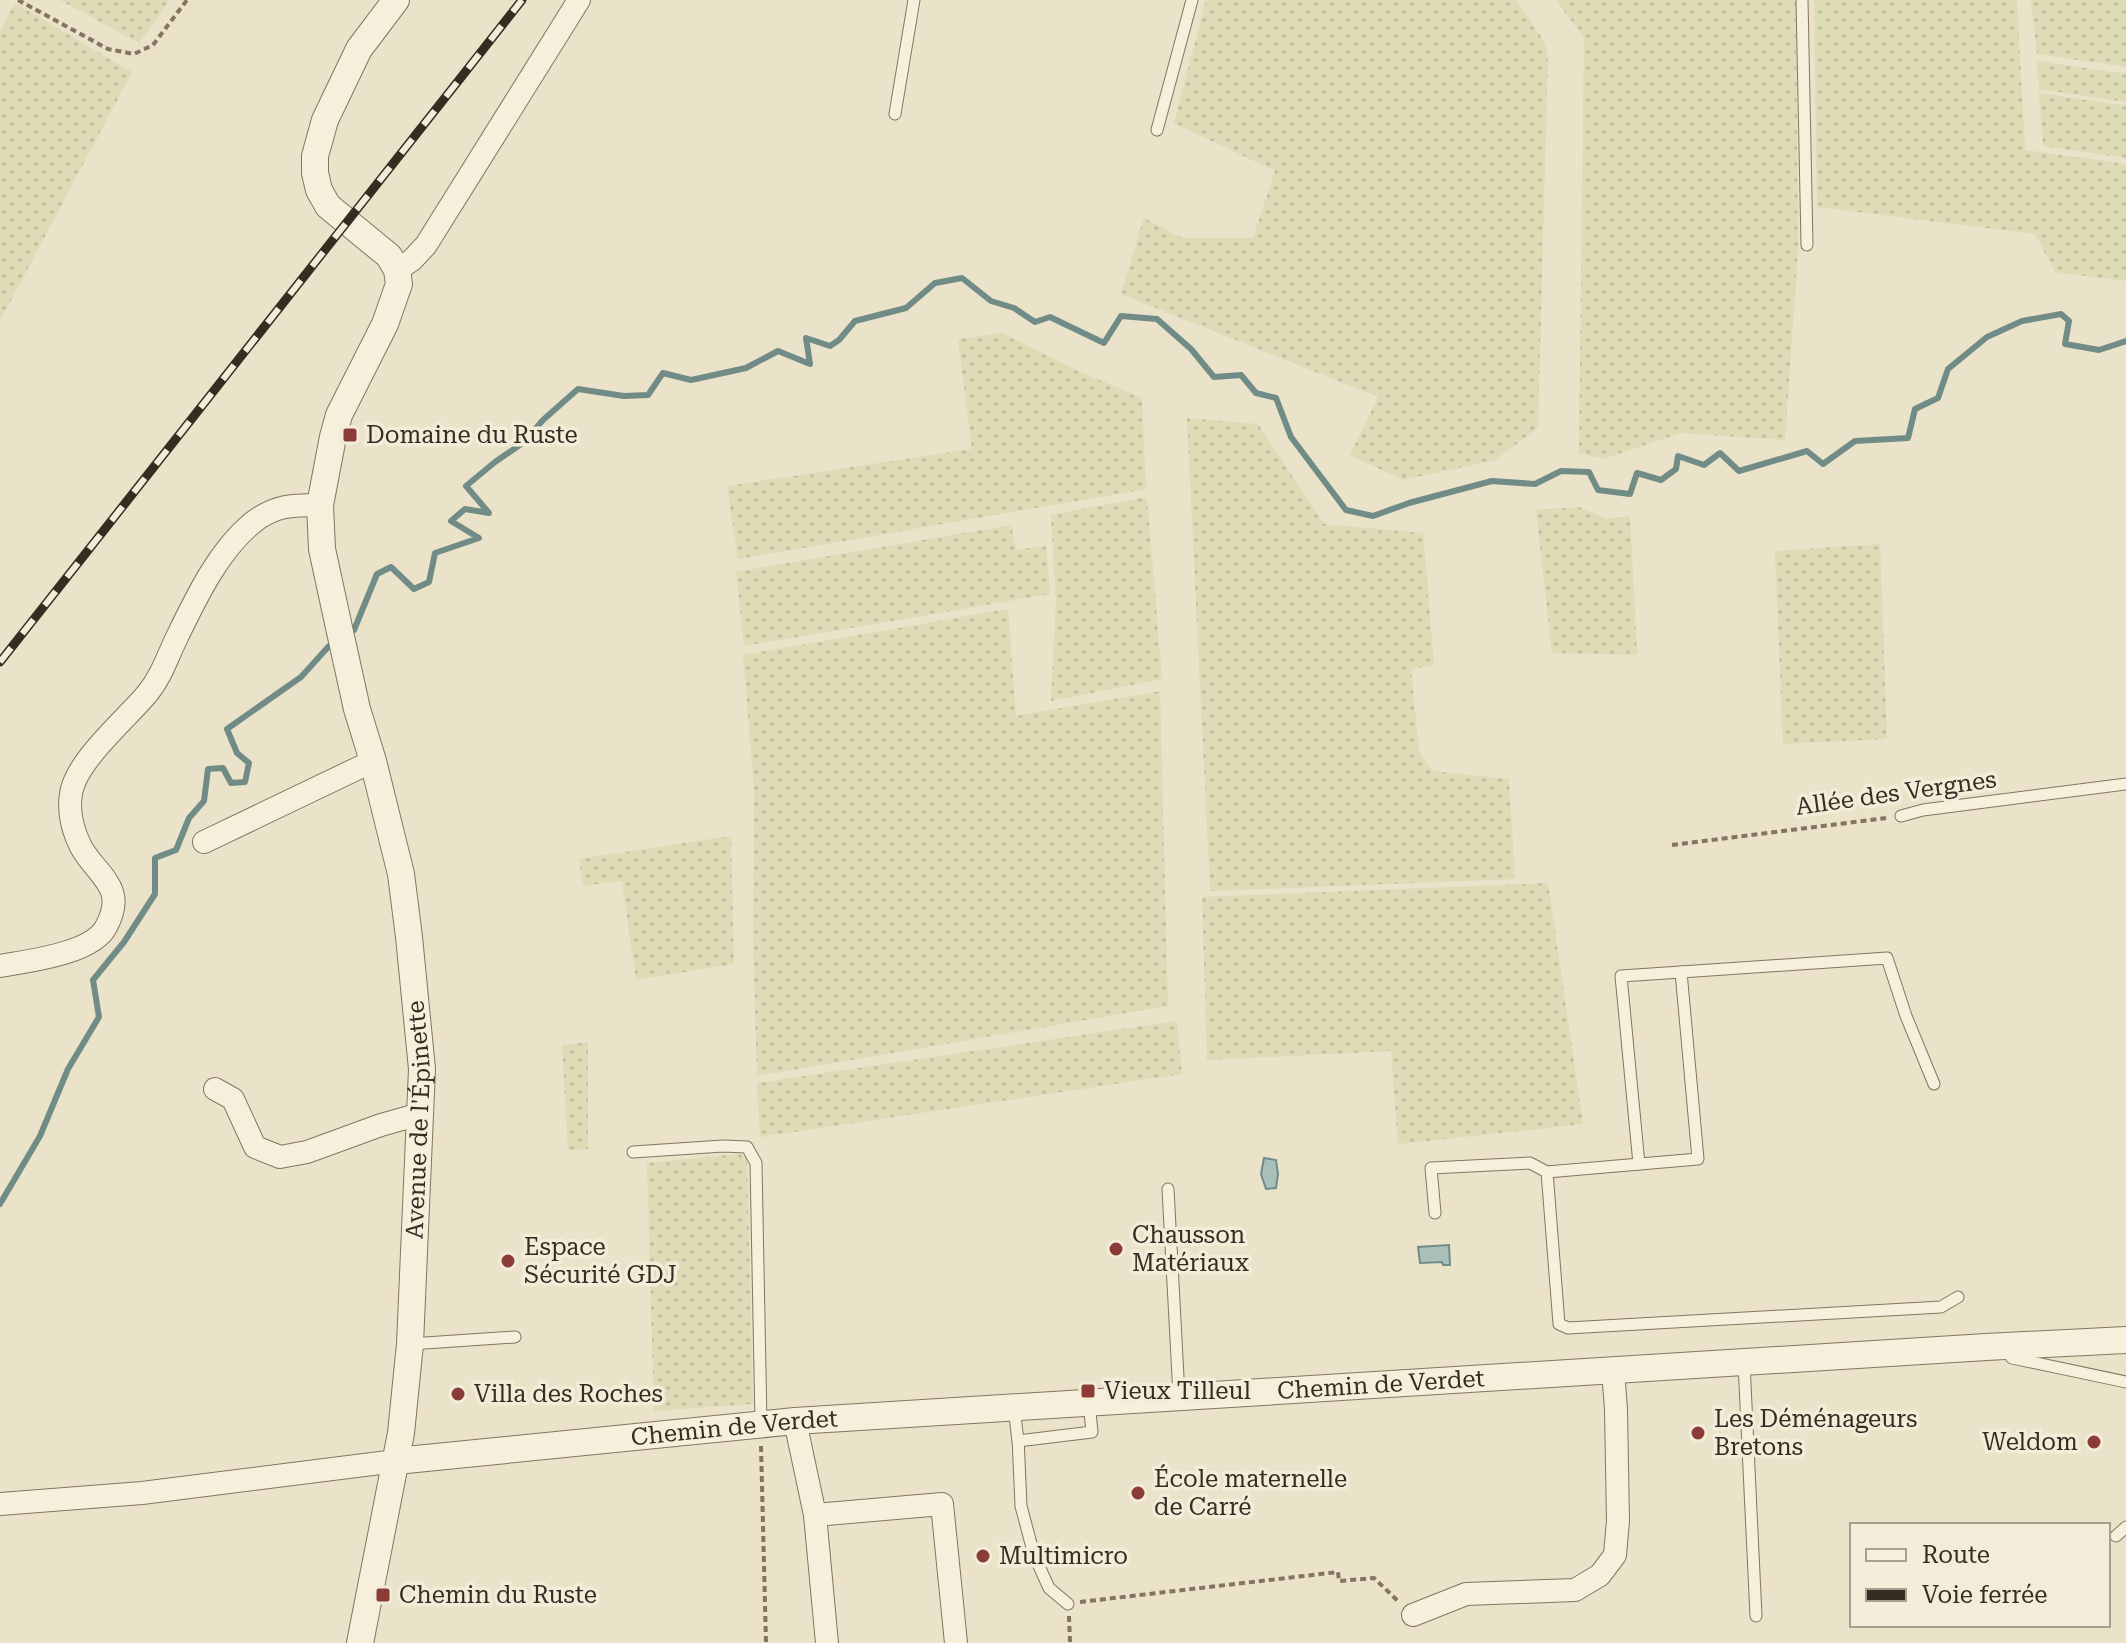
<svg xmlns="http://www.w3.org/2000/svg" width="2126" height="1643" viewBox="0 0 2126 1643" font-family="'Roboto Serif',serif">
	<defs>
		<pattern id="farmland-dots" width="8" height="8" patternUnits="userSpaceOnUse" patternTransform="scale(2)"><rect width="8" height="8" fill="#dedbb7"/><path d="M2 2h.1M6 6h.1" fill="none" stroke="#bfbc9d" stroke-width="1.8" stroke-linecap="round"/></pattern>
	</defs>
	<rect width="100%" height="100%" fill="#eae2c9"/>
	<g fill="url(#farmland-dots)">
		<path d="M60,0H170L139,43Z"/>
		<path d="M1206,0H1516L1542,38L1548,53L1538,428L1495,460L1403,480L1350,455L1378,397L1121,294L1144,218L1182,238H1253L1275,171L1174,123Z"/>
		<path d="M1556,0H1796L1798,249L1785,440L1681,433L1603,459L1579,453L1584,38Z"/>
		<path d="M1814,0H2017L2025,150L2126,164V281L2055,272L2035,234L1817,207Z"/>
		<path d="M2031,0H2126V67L2037,54Z"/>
		<path d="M15,3L132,72L0,321V32Z"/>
		<path d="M2037,61L2126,74V102L2039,89Z"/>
		<path d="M2039,93L2126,106V158L2043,146Z"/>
		<path d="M1002,333L1076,370L1142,398L1146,489L738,559L727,486L972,449L958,339Z"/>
		<path d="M1187,418L1258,424L1324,524L1423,533L1434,665L1411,669L1419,752L1432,771L1509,779L1515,879L1210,891Z"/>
		<path d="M1147,497L1162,679L1051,701L1056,601L1051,515Z"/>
		<path d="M1579,507L1606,519L1630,516L1637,655L1552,653L1536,510Z"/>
		<path d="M1011,525L1016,550L1046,546L1050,594L744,646L736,572Z"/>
		<path d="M1880,544L1887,739L1783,744L1775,551Z"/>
		<path d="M1008,609L1016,716L1160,691L1168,1006L757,1076L753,941L754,788L743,655Z"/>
		<path d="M731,836L734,964L636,980L622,881L583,886L579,859Z"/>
		<path d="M1548,883L1583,1124L1398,1144L1391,1051L1207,1060L1202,897Z"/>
		<path d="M1177,1021L1182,1074L760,1137L757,1083Z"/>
		<path d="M588,1042V1149L568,1150L562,1046Z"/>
		<path d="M739,1154L747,1158L753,1404L654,1411L647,1163Z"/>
	</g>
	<g fill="#a9bfba" stroke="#718c87" stroke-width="2">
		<path d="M1264,1158L1276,1160L1278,1174L1276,1188L1266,1189L1261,1174Z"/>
		<path d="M1449,1245L1450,1265H1443L1442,1262L1420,1263L1418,1247Z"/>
	</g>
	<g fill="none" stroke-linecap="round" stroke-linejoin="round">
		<g stroke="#718c87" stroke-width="6">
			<path d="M354,630L377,574L391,567L414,589L429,582L435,553L479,538L451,521L465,509L489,513L466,486L495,462L524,442L543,420L578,389L624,396L648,395L663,373L691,380L746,368L778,351L810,364L806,338L830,346L839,340L855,321L906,308L935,283L962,278L991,301L1014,308L1035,322L1050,317L1104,343L1121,316L1157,319L1191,349L1214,377L1241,375L1256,393L1276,398L1291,437L1346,510L1373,516L1409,503L1492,481L1535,484L1561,471L1589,472L1598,490L1630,494L1637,473L1661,480L1676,469L1678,456L1704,465L1720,453L1739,471L1807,451L1823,464L1855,441L1908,438L1915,409L1938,398L1948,369L1987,337L2022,321L2061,314L2069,321L2065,344L2099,350L2126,341"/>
			<path d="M0,1204L40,1136L68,1069L99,1017L93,980L124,942L155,894V858L176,850L189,818L204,801L208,769L223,768L231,783L245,782L249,763L237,753L227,729L301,677L329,646"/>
		</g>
		<g stroke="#847560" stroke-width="13">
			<g id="service">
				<path d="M1802,0L1807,245"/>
				<path d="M895,114L914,0"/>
				<path d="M1157,130L1192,0"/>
				<path d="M1901,816L1923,810L2126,784"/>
				<path d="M1934,1084L1906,1016L1887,958L1681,972L1698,1159L1547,1172L1559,1324L1568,1328L1941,1307L1958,1297"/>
				<path d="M633,1152L723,1146L747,1147L756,1163L761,1423"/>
				<path d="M1639,1164L1621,976L1681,972"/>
				<path d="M1168,1189L1179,1396"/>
				<path d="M1435,1213L1431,1168L1530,1163L1547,1172"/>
				<path d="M410,1344L515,1337"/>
				<path d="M2005,1349L2012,1358L2126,1382"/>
				<path d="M1744,1363L1756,1616"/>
				<path d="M1014,1407L1018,1441L1092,1432L1089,1403"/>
				<path d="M1018,1438L1021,1506L1034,1555L1049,1588L1068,1604"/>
				<path d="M2116,1536L2126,1527"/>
			</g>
		</g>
		<g stroke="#847560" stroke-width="24">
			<g id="minor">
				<path d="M397,270L412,260L426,245L579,0"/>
				<path d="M204,842L373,761"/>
				<path d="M0,966C27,961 92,954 106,927C128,887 97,876 81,847C73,831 68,812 71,794C75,762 126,719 147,694C162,676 168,655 178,635C197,596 218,552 251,524C274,505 292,505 320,505"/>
				<path d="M215,1089L233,1099L255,1147L280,1157L307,1152L381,1125L420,1114"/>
				<path d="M795,1421L815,1515L827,1643"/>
				<path d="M0,1504L142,1493L396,1461"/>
				<path d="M815,1515L942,1504L956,1643"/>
				<path d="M1413,1615L1466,1594L1575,1590L1600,1575L1615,1555L1618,1521L1616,1410L1613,1370"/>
			</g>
		</g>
		<g stroke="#847560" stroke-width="28">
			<g id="tertiary">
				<path id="s1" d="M396,1461L795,1421L1986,1347L2126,1340"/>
				<path id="s2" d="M360,1643L401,1433L410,1344L422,1069L409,937L401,874L373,761L357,709L340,632L322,549L320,505L333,437L339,415L385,324L399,284L397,270L389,256L328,206L319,190L315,173V156L325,120L359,49L396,0"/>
			</g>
		</g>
		<g stroke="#847560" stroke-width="4" stroke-dasharray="6 4" stroke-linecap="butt">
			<path d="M18,0L108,49L134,54L153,45L187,0"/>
			<path d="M1672,845L1886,818"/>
			<path d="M761,1446L766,1643"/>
			<path d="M1080,1602L1338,1572L1339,1581L1374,1578L1400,1603"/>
			<path d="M1069,1616L1070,1643"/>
		</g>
		<use href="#service" stroke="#f5efdc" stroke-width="11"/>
		<use href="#minor" stroke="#f5efdc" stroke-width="22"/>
		<use href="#tertiary" stroke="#f5efdc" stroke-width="26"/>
		<g stroke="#362d22" stroke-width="9">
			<path id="rail" d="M0,662L522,0"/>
		</g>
		<use href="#rail" stroke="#f2ecd8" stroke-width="6" stroke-dasharray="18" stroke-linecap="butt"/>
	</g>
	<g fill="#8c3c37" stroke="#f2ecd8" stroke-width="3">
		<rect x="342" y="427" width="16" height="16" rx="4"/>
		<circle cx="1116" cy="1249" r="8"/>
		<circle cx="508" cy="1261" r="8"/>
		<rect x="1080" y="1383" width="16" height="16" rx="4"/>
		<circle cx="458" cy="1394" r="8"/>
		<circle cx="1698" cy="1433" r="8"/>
		<circle cx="2094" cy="1442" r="8"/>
		<circle cx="1138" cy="1493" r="8"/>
		<circle cx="983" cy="1556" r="8"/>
		<rect x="375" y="1587" width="16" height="16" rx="4"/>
	</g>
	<g text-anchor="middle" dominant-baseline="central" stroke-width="7" stroke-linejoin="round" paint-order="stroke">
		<g font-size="24" fill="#362d22" stroke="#f2ecd8" text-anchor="start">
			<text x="366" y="435">Domaine du Ruste</text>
			<text x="1132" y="1235">Chausson<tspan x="1132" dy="28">Matériaux</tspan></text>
			<text x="524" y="1247">Espace<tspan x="524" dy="28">Sécurité GDJ</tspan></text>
			<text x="1104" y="1391">Vieux Tilleul</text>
			<text x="474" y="1394">Villa des Roches</text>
			<text x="1714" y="1419">Les Déménageurs<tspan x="1714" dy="28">Bretons</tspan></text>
			<text x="2078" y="1442" text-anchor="end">Weldom</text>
			<text x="1154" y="1479">École maternelle<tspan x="1154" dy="28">de Carré</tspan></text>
			<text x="999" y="1556">Multimicro</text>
			<text x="399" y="1595">Chemin du Ruste</text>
		</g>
		<g font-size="24" fill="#362d22" stroke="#f2ecd8">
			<text transform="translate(1896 793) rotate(-8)">Allée des Vergnes</text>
			<text stroke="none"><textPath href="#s2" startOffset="528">Avenue de l'Épinette</textPath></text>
			<text stroke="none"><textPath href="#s1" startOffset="988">Chemin de Verdet</textPath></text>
			<text stroke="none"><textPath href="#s1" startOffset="340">Chemin de Verdet</textPath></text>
		</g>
	</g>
	<rect x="1850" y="1523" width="260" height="104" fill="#f2ecd8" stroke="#a7a08f" stroke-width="2"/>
	<rect x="1866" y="1549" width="40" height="12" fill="#f5efdc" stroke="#a7a08f" stroke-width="2"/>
	<text x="1922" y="1563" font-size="24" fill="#362d22">Route</text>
	<rect x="1866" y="1589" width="40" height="12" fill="#362d22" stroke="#a7a08f" stroke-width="2"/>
	<text x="1922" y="1603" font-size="24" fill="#362d22">Voie ferrée</text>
</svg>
